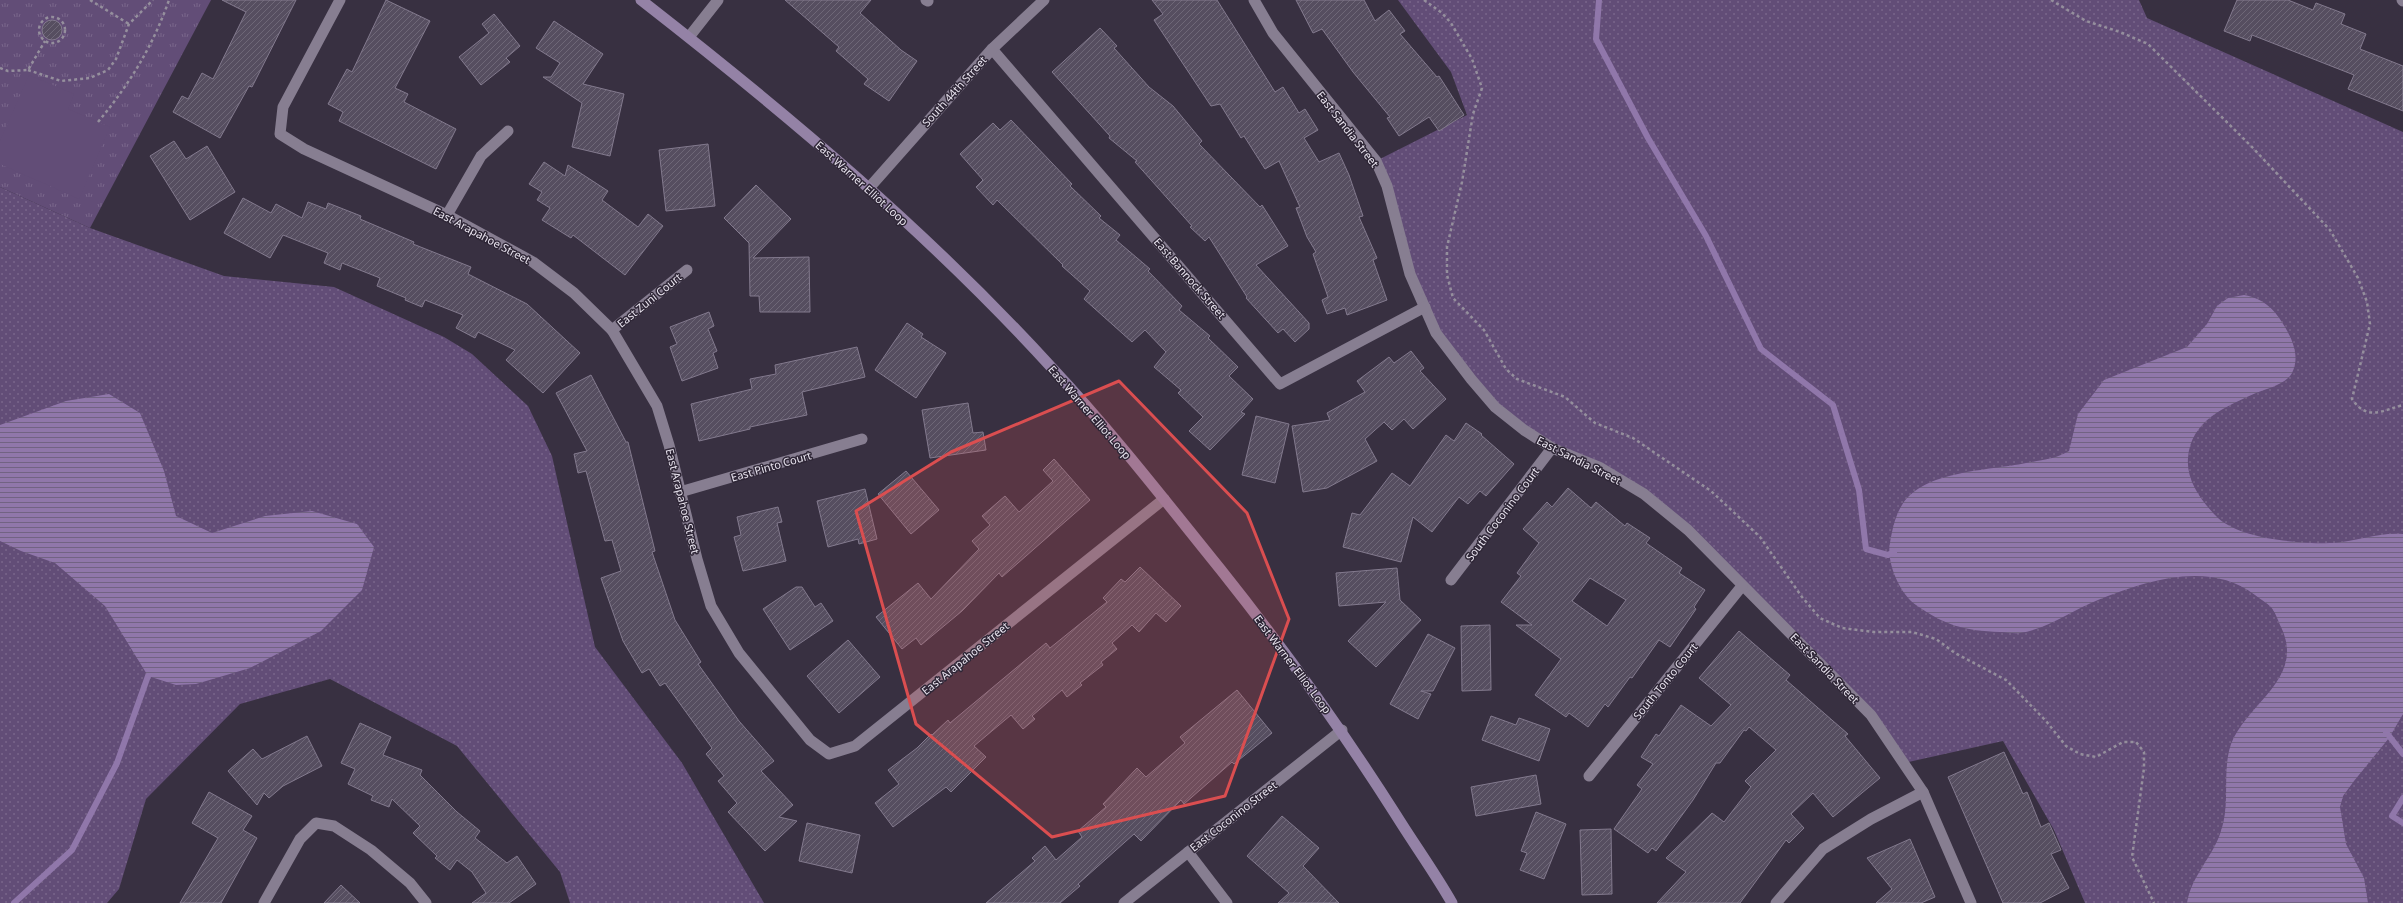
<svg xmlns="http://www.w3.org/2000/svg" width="2403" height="903" viewBox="0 0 2403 903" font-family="'Noto Sans',sans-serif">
	<defs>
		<pattern id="grass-dots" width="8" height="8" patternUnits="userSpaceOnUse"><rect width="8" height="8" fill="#624d77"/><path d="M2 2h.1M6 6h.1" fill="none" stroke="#79668b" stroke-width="1.8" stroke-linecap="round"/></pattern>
		<pattern id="park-tufts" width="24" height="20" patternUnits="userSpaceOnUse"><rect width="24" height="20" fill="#624d77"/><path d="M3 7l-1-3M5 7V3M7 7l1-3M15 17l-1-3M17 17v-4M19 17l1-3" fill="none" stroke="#79668b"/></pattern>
		<pattern id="water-rules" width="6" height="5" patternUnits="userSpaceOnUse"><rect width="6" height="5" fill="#9077aa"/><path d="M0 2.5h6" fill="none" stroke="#726383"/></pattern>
		<pattern id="building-hatch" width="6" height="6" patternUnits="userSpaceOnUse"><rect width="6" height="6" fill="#564e60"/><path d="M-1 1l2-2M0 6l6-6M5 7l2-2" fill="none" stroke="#6e6777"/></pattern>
	</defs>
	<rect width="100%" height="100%" fill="#383041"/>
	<g fill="url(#grass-dots)">
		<path d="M1398,0H2139L2147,18L2403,132V903H2085L2054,830L2003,741L1904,763L1871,715L1644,494L1552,448L1495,407L1436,333L1376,161L1467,115L1451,72Z"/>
		<path d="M0,187L90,228L224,276L334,287L444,337L472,354L528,406L552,456L595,647L682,763L764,903H570L560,872L457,746L330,679L240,704L146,799L119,889L107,903H0Z"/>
	</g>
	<path fill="url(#park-tufts)" d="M0,0H211L90,228L0,187Z"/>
	<path fill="#624d77" d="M29,75L74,94L68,109L110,127L79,199L0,164V141Z"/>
	<g fill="url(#water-rules)">
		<path d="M2244,295C2265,299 2275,310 2285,327C2293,341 2300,357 2292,373C2285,385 2268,388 2256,393C2225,407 2191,420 2188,458C2186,481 2202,502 2218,518C2242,540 2303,544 2334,543C2358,541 2379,532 2403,534V714L2389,738L2354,781L2343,796L2340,807L2346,844L2364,878L2368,903H2187C2191,876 2213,857 2221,831C2230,806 2223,777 2229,751C2240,705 2309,681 2280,625C2278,620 2275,612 2271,607C2267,603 2260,599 2255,595C2210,560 2147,580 2098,600C2073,610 2047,629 2020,633C2014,634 2006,632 2000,632C1965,631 1944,625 1916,605C1900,594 1886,562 1890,543C1892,531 1895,516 1902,505C1924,470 1988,471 2026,463C2041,460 2056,459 2069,451L2078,414L2104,380L2187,347L2207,324L2217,306L2228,298Z"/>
		<path d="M109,394L140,413L164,471L176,516L212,533L265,516L312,511L357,524L374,547L362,590L321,631L250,668L196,684L176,685L148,676L105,606L55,563L21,551L0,541V425L66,401Z"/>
	</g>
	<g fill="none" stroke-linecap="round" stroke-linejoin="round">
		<g stroke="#9077aa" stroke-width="6">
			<path d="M1599,0L1596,39L1648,138L1706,236L1761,349L1833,405L1859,490L1866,549L1888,555L1894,552"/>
			<path d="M2386,732L2403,754"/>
			<path d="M2403,798L2392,816L2403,823"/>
			<path d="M14,903L72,850L117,763L148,676"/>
		</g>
	</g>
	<g fill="url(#building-hatch)" stroke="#837a8e" fill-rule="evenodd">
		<path d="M222,0H296L252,87L249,86L220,138L173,112L182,96L188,99L202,73L213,79L246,12Z"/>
		<path d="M386,0L430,21L395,88L408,94L404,102L456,129L436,169L339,121L343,112L328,104L347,69L352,72Z"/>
		<path d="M785,0H871L860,13L901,50L917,61L889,101L864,84L868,79L836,51L839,47Z"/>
		<path d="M1152,0H1217L1275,92L1283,87L1299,113L1305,109L1318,130L1304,138L1319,162L1339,153L1349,175L1363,216L1359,217L1377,258L1373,260L1387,300L1347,315L1345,308L1327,314L1322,300L1328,297L1313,254L1316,252L1307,237L1296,208L1300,207L1279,161L1265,169L1244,136L1241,138L1220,104L1211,106L1154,20L1163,14Z"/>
		<path d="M1296,0H1364L1375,21L1389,10L1405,31L1400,34L1437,77L1439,76L1464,115L1439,131L1429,117L1399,136L1387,118L1390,117L1353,72L1322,29L1313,33Z"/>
		<path d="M2237,0H2288L2313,10L2316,3L2345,14L2341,24L2366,34L2360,49L2403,66V111L2348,89L2354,75L2252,35L2250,41L2224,31Z"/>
		<path d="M494,14L520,46L506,58L510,62L481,85L459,57L489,33L482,24Z"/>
		<circle cx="52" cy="30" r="10"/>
		<path d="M554,21L603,54L583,84L624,94L610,156L572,147L582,103L543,77H551L560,63L536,48Z"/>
		<path d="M1100,28L1117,46L1114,48L1149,87L1173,106L1202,141L1199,144L1260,207L1262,205L1288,246L1256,265L1309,323V329L1295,342L1283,329L1278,333L1246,298L1247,297L1209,237L1205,241L1190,227L1192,226L1135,162L1137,161L1109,138L1110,136L1052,72Z"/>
		<path d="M1011,120L1072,184L1070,186L1101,216L1099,218L1120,235L1116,240L1150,269L1148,271L1182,306L1179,310L1210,336L1208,338L1238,367L1229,376L1253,399L1241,412L1245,414L1210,450L1189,431L1203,417L1178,393L1181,390L1154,367L1166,352L1145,330L1132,342L1084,299L1090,291L1062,266L1063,265L997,200L993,205L976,187L983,180L960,154L993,123L1000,130Z"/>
		<path d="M174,141L186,159L207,146L235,192L190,220L150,156Z"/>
		<path d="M708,144L715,206L666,211L659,150Z"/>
		<path d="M544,162L565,176L568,165L608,191L602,200L638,227L648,214L663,226L625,275L573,235L571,238L542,220L550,208L537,200L542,192L529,184Z"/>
		<path d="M756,185L791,219L753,258L809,257L810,312H760L759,296H750L749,243L724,218Z"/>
		<path d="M243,198L271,213L276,204L302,218L308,202L326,209L328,203L361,216L360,219L414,242L413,244L471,267L468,274L527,304L580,353L543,393L506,360L515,350L478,332L475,338L456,328L463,315L425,300L422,307L405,300L406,298L377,286L380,278L342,263L340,270L324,263L328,253L283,235L270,258L224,233Z"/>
		<path d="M709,312L714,326L708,329L717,351L713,353L718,368L682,381L670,347L677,344L670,327Z"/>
		<path d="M907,323L923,334L921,337L946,353L916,398L875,370Z"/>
		<path d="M857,347L865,377L802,392L807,415L750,427V429L699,441L691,404L752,389L750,379L776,374L775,365Z"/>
		<path d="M1411,351L1424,368L1420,371L1446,399L1413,429L1404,419L1392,430L1384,422L1365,439L1377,461L1327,488L1303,492L1292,426L1330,420L1327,413L1365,392L1357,381L1389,357L1394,363Z"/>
		<path d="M591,375L626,442H628L655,551L652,552L675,620L701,662L698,664L739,721L774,761L761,771L793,805L779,817L797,821L765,851L728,812L737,803L718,781L724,776L706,754L712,748L665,683L660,686L649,669L642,673L623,641L601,578L621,571L612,540L605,541L586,471L578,473L574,454L587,451L556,393Z"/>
		<path d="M968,403L973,433L983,432L986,450L930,458L922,410Z"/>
		<path d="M1256,416L1289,424L1275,483L1242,475Z"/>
		<path d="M1466,423L1482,434L1481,435L1514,464L1486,496L1480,491L1468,504L1459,497L1432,532L1413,517L1401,562L1343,547L1352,513L1360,515L1392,473L1410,486L1446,435L1454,441Z"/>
		<path d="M1054,459L1090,500L1002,577L999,573L962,611L921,645L916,638L902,649L876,617L918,583L931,599L979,549L972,541L990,525L982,516L1005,496L1019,512L1053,481L1043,470Z"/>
		<path d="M906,471L939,510L911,534L878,494Z"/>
		<path d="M1568,488L1591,508L1596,502L1625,526L1627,523L1650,538L1646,543L1682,568L1679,573L1705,590L1694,607L1696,609L1670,647L1659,640L1632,678L1630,677L1608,707L1605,704L1588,727L1569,713L1566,717L1535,695L1561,659L1516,625H1532L1501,602L1521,576L1517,573L1539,543L1523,529L1547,502L1552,507ZM1590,578L1626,600L1607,626L1572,601Z"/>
		<path d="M865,489L877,539L859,544L858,539L828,547L817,501Z"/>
		<path d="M778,507L782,522L777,523L786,561L743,571L734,537L741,535L737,517Z"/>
		<path d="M1140,567L1181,606L1166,622L1156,613L1139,632L1132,625L1112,643L1117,649L1101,662L1103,665L1080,683L1082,685L1067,697L1062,690L1032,716L1035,719L1023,729L1011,715L974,746L986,757L951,792L946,787L893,827L875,803L899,784L888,770L917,748L931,734L932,735L948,720L950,723L1046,643L1050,648L1107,602L1103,598L1121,579L1125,582Z"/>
		<path d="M1397,568L1400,600L1421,620L1376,667L1348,641L1386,602L1339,606L1336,573Z"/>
		<path d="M796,587H802L815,607L821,603L833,621L790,650L763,609Z"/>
		<path d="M1490,625L1491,690L1462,691L1461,626Z"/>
		<path d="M1739,631L1790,675L1786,680L1848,734L1845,736L1880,778L1833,817L1813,793L1791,814L1804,828L1789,843L1786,840L1740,903H1657L1686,872L1666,858L1712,813L1724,822L1751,787L1745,781L1776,750L1749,727L1746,731L1744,730L1720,763H1716L1693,800L1656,851L1652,848L1648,853L1614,829L1642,789L1637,785L1653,764L1641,757L1656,734L1659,736L1681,705L1711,726L1731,705L1699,678Z"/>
		<path d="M1428,634L1455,648L1433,691H1421L1431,694L1418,719L1390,704Z"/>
		<path d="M848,640L880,677L839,713L807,676Z"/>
		<path d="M1237,690L1272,733L1234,764L1232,762L1184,804L1181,800L1141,841L1134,834L1078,884L1080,886L1060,903H986L1035,861L1032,858L1045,846L1056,860L1082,837L1078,831L1106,807L1103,804L1137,768L1146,777L1185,743L1180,737Z"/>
		<path d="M1491,716L1516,725L1519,718L1550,729L1539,761L1482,740Z"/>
		<path d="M360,723L391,737L383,755L422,770L420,775L457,812L480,831L475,838L507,863L517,856L536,884L509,903H472L486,893L472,872L457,860L450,870L435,858L437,856L413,833L420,826L392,799L389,807L371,800L373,796L348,784L355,769L341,763Z"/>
		<path d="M307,736L322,766L283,786L269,798L264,793L257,805L228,771L253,749L262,759Z"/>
		<path d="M2004,752L2023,794L2027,792L2041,827L2049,823L2061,850L2051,854L2069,888L2040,903H2003L1948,777Z"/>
		<path d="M1536,775L1541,804L1476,816L1471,787Z"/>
		<path d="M209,792L252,816L243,830L257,838L221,903H180L218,838L192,823Z"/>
		<path d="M1536,812L1566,824L1544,879L1520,870L1527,853L1521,851Z"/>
		<path d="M1282,816L1319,848L1303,866L1339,903H1278L1289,893L1247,856Z"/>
		<path d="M807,823L860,835L852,873L799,861Z"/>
		<path d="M1611,829L1612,894L1582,895L1580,830Z"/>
		<path d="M1910,839L1935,897L1921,903H1876L1892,889L1867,858Z"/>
		<path d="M341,885L360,903H324Z"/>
	</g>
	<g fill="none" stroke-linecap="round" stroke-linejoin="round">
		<g stroke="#958f9d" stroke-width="2.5" stroke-dasharray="3 3" stroke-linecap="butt">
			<path d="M90,0L129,24"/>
			<path d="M1424,0L1442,13L1451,23L1472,59L1482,88L1473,114L1462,182L1447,247V275L1453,298L1484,330L1506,369L1517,379L1565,397L1595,423L1633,438L1711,491L1760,537L1802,597L1820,618L1842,628L1874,632H1912L1936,639L1955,653L2006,680L2046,721L2066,746L2080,754L2096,757L2123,742H2136L2144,752V768L2132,857L2154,903"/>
			<path d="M2051,0L2086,21L2120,32L2148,44L2252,147L2330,230L2358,278L2367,302L2370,324L2352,399C2367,421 2381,411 2403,405"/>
			<circle cx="52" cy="30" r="13"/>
			<path d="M0,68L8,71L28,70L45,41"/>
			<path d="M28,70L61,81L90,78L108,70L116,59L129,24L153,0"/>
			<path d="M98,122C129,85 153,46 169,0"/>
		</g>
		<g stroke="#877e91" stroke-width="11">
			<path d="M340,0L283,107L280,134L304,149L447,215L533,262L574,293L612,330L657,406L669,445L697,559L711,606L739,653L810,740L829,754L855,746L1164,499"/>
			<path d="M926,0L928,1"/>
			<path d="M1254,0L1273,33L1376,161L1387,186L1410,274L1436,333L1471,379L1495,407L1524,430L1552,448L1599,467L1644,494L1688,530L1871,715L1923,792L1971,903"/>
			<path d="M2402,0L2403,1"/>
			<path d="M689,37L718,0"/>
			<path d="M992,49L1280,384L1425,307"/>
			<path d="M447,215L481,156L508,131"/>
			<path d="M612,330L687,270"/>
			<path d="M680,492L862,439"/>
			<path d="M1451,580L1552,448"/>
			<path d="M1589,776L1742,586"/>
			<path d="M1188,852L1227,903"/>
			<path d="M264,903L300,839L316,823L334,826L371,850L410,883L426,903"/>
			<path d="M1124,903L1342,730"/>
			<path d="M1776,903L1823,849L1871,819L1923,792"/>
		</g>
		<path stroke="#877e91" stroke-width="11" d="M869,188L992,49L1044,0"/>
		<path stroke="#9482a6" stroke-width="11" d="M641,0C786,113 928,232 1052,368C1112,432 1166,502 1221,570C1284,649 1342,730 1396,815C1414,844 1435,873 1452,903"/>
	</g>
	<path fill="#da4e50" fill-opacity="0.2" stroke="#da4e50" stroke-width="3" stroke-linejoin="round" d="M1119,381L1247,513L1289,619L1225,796L1052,837L916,724L856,511L951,452Z"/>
	<g text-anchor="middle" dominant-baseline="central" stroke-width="3" stroke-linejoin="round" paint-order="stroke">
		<g font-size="11" fill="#eae5f0" stroke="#2e2636">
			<text transform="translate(954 91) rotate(-48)">South 44th Street</text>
			<text transform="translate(1348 129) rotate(52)">East Sandia Street</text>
			<text transform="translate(862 183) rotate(42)">East Warner Elliot Loop</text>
			<text transform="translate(482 235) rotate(28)">East Arapahoe Street</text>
			<text transform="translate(1190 278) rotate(49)">East Bannock Street</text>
			<text transform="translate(649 300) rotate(-39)">East Zuni Court</text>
			<text transform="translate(1090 412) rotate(49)">East Warner Elliot Loop</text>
			<text transform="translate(1579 460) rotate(27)">East Sandia Street</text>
			<text transform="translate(771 466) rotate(-16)">East Pinto Court</text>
			<text transform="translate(683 501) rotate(76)">East Arapahoe Street</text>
			<text transform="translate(1502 514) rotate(-53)">South Coconino Court</text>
			<text transform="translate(965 658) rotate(-39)">East Arapahoe Street</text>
			<text transform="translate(1293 664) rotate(53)">East Warner Elliot Loop</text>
			<text transform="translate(1825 668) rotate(46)">East Sandia Street</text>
			<text transform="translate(1665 681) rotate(-51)">South Tonto Court</text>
			<text transform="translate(1233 816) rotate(-38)">East Coconino Street</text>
		</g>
	</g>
</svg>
